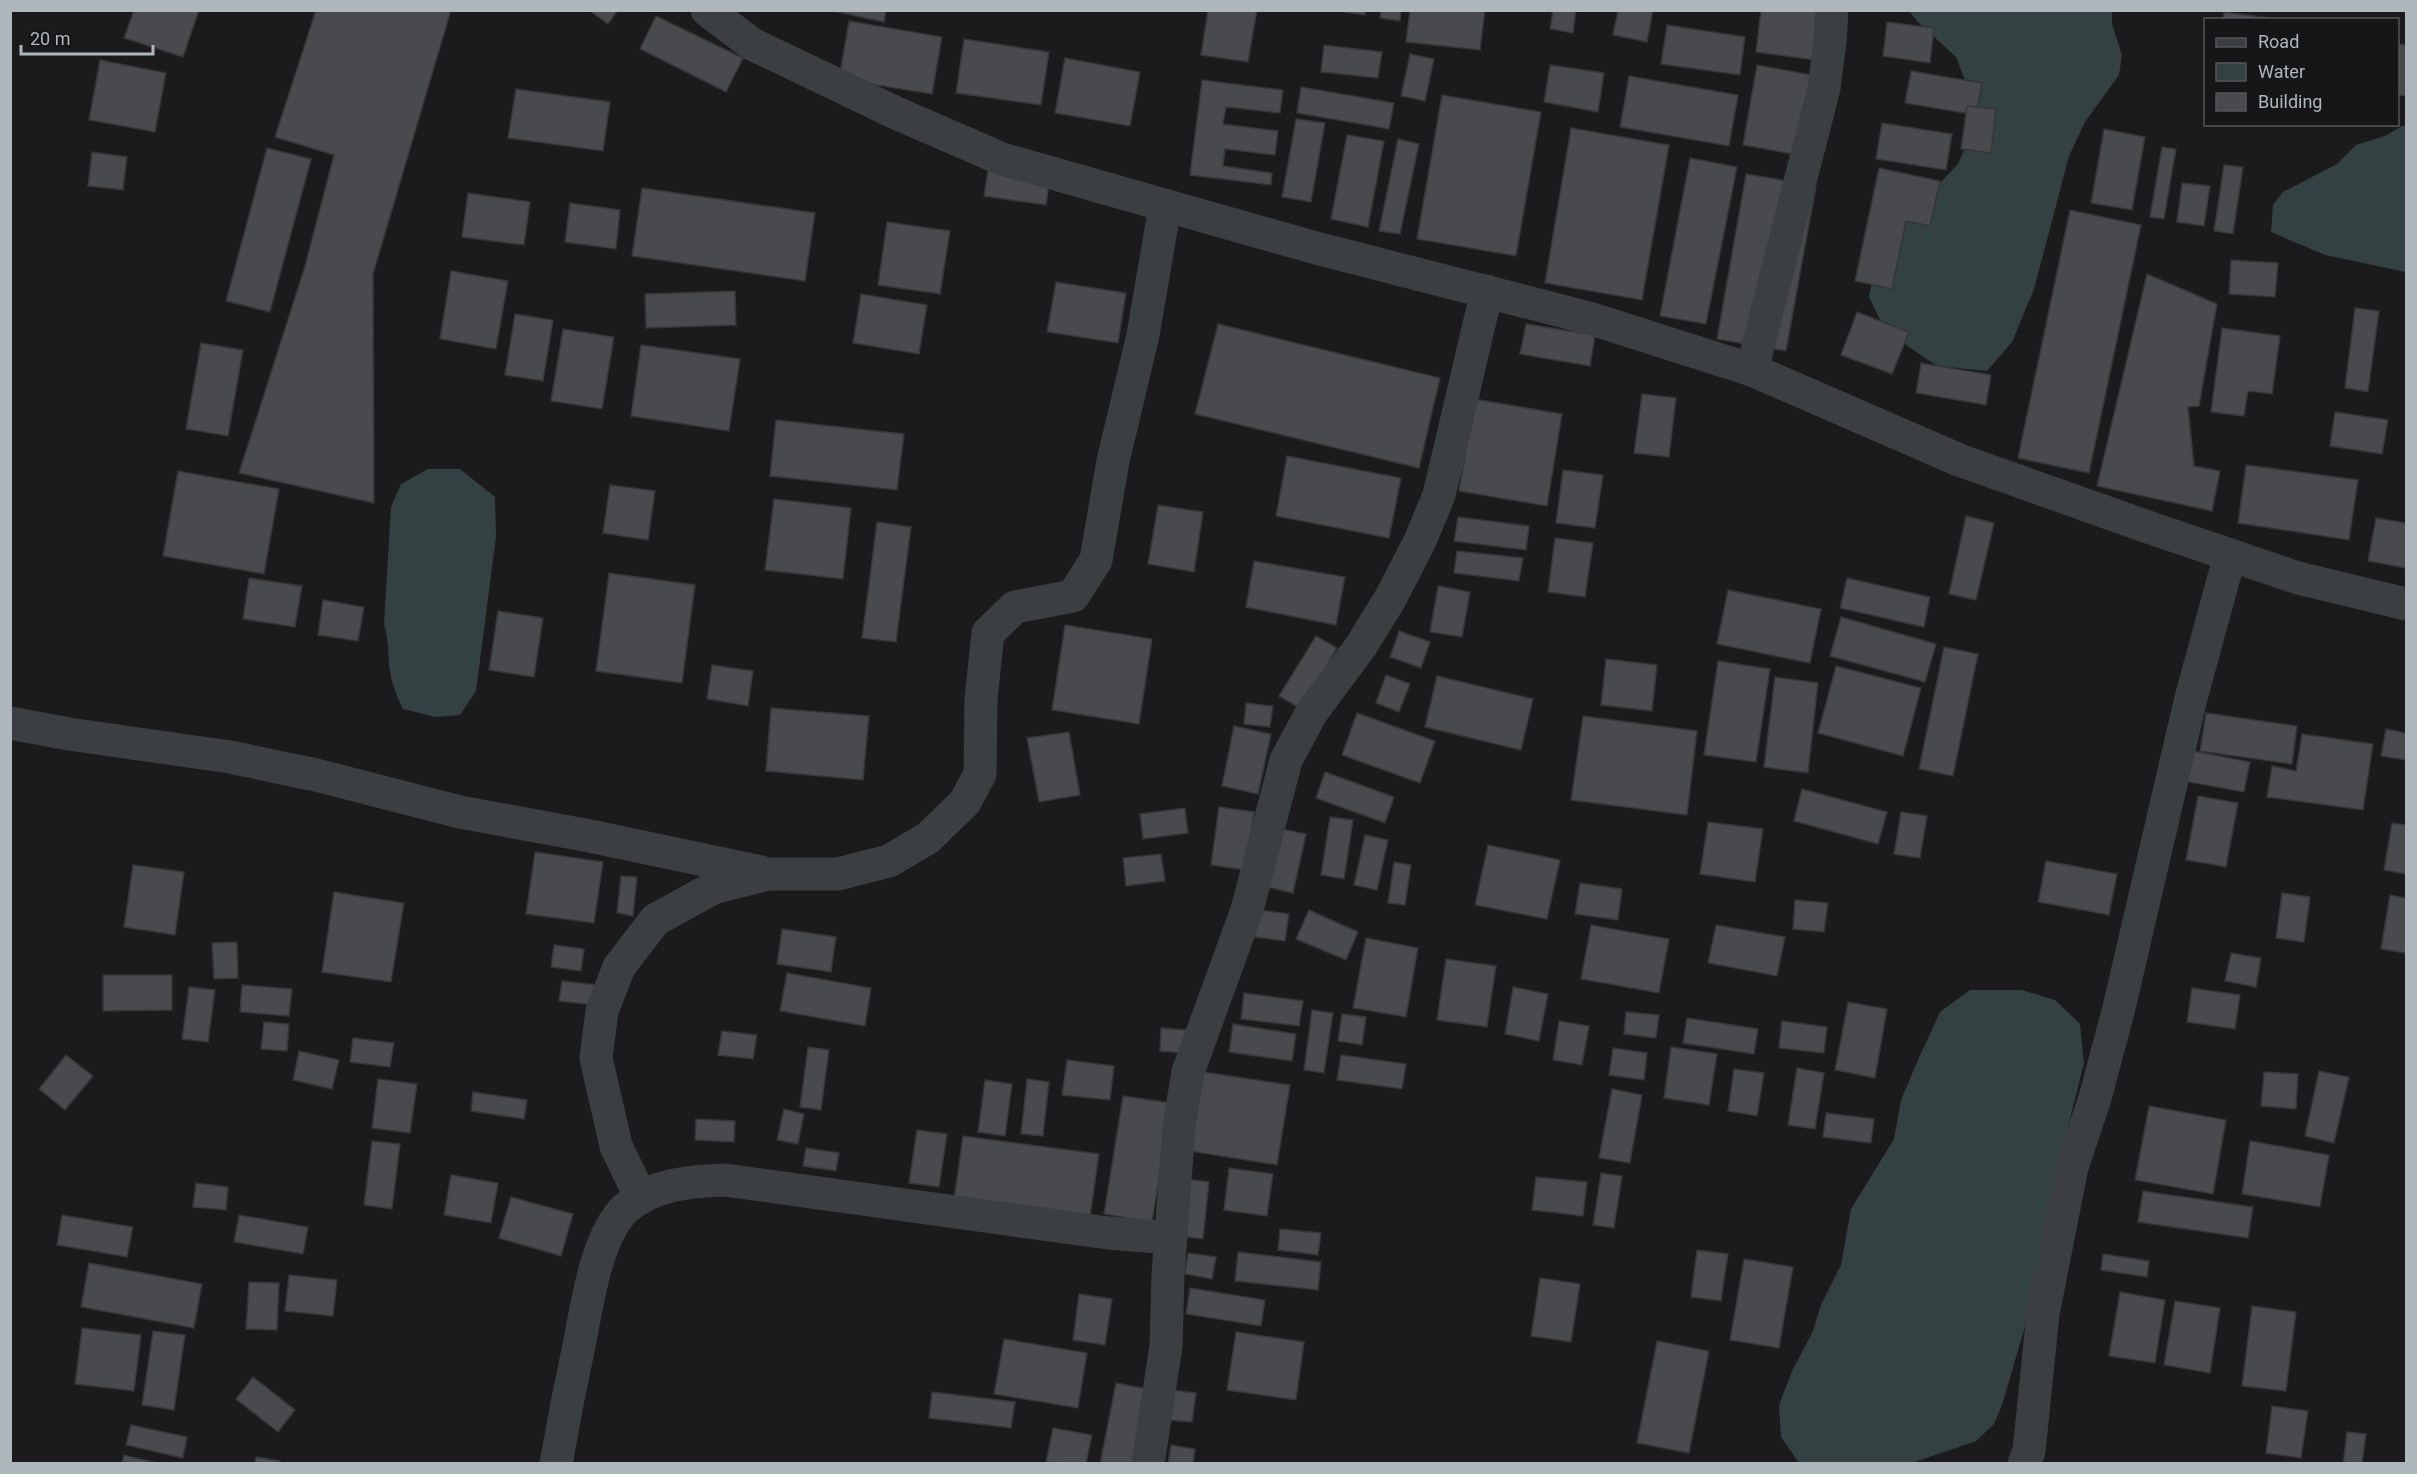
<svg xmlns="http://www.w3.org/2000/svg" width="2417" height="1474" viewBox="0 0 2417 1474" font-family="Roboto,sans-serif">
	<rect width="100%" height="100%" fill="#1b1b1d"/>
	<g fill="#334142">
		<path d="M1909,11H2112V24L2122,55L2119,75L2085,122L2069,156L2034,289L2012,342L1987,371L1938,366L1925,358L1902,342L1882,324L1869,297L1875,267L1887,238L1958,164L1971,133L1970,93L1956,57L1917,21Z"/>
		<path d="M2402,126H2406V272L2325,255L2271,232L2273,205L2283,192L2337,164L2356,145L2385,136Z"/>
		<path d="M428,469H460L495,497L496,537L476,691L460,715L436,717L403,709C396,695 390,679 389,663C388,649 388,638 384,624L391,507L401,484Z"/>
		<path d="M1970,990H2022L2055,1000L2080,1024L2084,1063L2058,1167L2031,1306L2002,1405L1994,1424L1976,1441L1912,1463H1799L1781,1437L1779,1405L1792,1371L1813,1331L1821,1305L1841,1265L1851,1209L1894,1139L1901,1100L1918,1060L1940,1012Z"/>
	</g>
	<g fill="#484a4d" stroke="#353638" stroke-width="1.5">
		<path d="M134,10H199L183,57L124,38Z"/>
		<path d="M316,10H451L373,274L374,503L239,473L305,266L334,155L275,137Z"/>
		<path d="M589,10H618L608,24Z"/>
		<path d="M829,10H886L884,22Z"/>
		<path d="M1208,10H1257L1248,62L1201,55Z"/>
		<path d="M1345,10H1366L1365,15L1345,12Z"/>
		<path d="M1381,10H1401L1400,21L1380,18Z"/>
		<path d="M1410,10H1485L1480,50L1406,42Z"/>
		<path d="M1553,10H1576L1573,33L1550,29Z"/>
		<path d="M1618,10H1653L1647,42L1613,35Z"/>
		<path d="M1761,10H1822L1815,60L1756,52Z"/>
		<path d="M2224,12L2269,18V20H2223Z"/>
		<path d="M656,16L743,58L726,92L640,49Z"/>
		<path d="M849,21L942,37L932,94L839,79Z"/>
		<path d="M1887,22L1934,28L1930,63L1883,56Z"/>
		<path d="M1667,25L1745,37L1740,75L1661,64Z"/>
		<path d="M964,39L1049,52L1041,105L956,93Z"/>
		<path d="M2398,44L2406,45V96L2398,95Z"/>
		<path d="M1324,45L1382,52L1378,78L1321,72Z"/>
		<path d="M1410,54L1434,59L1425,101L1401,96Z"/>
		<path d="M1065,58L1140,72L1130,126L1055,113Z"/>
		<path d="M100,60L166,73L155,132L89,120Z"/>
		<path d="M1550,65L1604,73L1598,112L1544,102Z"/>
		<path d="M1757,65L1812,75L1798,155L1743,145Z"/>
		<path d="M1911,71L1982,83L1976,115L1905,103Z"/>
		<path d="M1629,76L1738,95L1729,146L1620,127Z"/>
		<path d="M1202,80L1283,90L1280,113L1226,107L1223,124L1278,131L1275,155L1225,149L1223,166L1272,173L1271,185L1190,175Z"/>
		<path d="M1301,87L1394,103L1389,129L1297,113Z"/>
		<path d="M516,89L610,102L603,151L508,138Z"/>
		<path d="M1442,95L1541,112L1516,256L1417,239Z"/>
		<path d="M1967,106L1996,109L1991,153L1961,149Z"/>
		<path d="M1296,119L1325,123L1311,202L1282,197Z"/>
		<path d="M1882,123L1952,134L1946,170L1876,159Z"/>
		<path d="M1571,128L1669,145L1642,300L1545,283Z"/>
		<path d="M2104,129L2145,137L2132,210L2091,203Z"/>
		<path d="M1347,135L1384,141L1368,227L1331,219Z"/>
		<path d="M1398,139L1419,144L1400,234L1379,231Z"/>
		<path d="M2162,147L2176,149L2164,219L2150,217Z"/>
		<path d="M267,148L311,159L270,312L226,301Z"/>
		<path d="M92,152L127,157L123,190L88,186Z"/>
		<path d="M1690,158L1737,167L1706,324L1660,316Z"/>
		<path d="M2224,165L2243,167L2233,234L2214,231Z"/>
		<path d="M1879,168L1940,181L1930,226L1906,221L1892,289L1855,281Z"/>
		<path d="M988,170L1050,178L1046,205L984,196Z"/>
		<path d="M1746,174L1816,186L1786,351L1717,339Z"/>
		<path d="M2182,183L2210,186L2204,226L2177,222Z"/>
		<path d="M642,188L815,213L805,281L632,256Z"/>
		<path d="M468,193L530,202L524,245L462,237Z"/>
		<path d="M570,203L620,210L616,249L565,242Z"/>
		<path d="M2070,210L2141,225L2089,473L2018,458Z"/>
		<path d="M887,222L950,231L940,294L878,285Z"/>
		<path d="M2231,260L2278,263L2275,297L2229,294Z"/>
		<path d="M451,271L508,281L496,349L440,339Z"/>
		<path d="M2147,274L2217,304L2199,406L2188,407L2194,466L2220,471L2212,511L2097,486Z"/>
		<path d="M1056,282L1126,293L1118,343L1047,332Z"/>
		<path d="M735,291L736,325L646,328L645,294Z"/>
		<path d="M861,294L927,305L919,354L853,343Z"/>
		<path d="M2355,308L2379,311L2368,392L2345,388Z"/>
		<path d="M1857,312L1909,332L1892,374L1841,355Z"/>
		<path d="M515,314L553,320L543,381L505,375Z"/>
		<path d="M1218,324L1440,378L1419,468L1195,414Z"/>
		<path d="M1526,324L1595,335L1590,366L1520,354Z"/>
		<path d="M2222,328L2280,336L2272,394L2248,391L2244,416L2211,412Z"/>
		<path d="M563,329L614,337L602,409L551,401Z"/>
		<path d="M201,343L243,350L228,436L186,429Z"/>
		<path d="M641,345L740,359L729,431L631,416Z"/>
		<path d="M1921,363L1991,375L1986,405L1916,393Z"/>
		<path d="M1642,394L1676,398L1669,457L1634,453Z"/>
		<path d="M1474,399L1562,414L1547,506L1459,491Z"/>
		<path d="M2335,412L2388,420L2382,454L2330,446Z"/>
		<path d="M776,420L904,434L897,490L770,476Z"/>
		<path d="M1287,456L1401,478L1389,538L1276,516Z"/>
		<path d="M2246,465L2358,480L2349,540L2238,523Z"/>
		<path d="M1563,470L1603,475L1595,528L1556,523Z"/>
		<path d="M178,471L279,489L264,574L163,556Z"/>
		<path d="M610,485L655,491L648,540L603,533Z"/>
		<path d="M774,499L851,508L843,579L765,570Z"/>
		<path d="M1158,505L1203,512L1194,572L1148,564Z"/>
		<path d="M1966,516L1994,523L1976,600L1949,594Z"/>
		<path d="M1458,517L1529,526L1526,550L1454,541Z"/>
		<path d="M2376,518L2406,523V568L2368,561Z"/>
		<path d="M877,522L911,527L896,642L862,638Z"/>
		<path d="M1555,538L1593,543L1585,597L1548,592Z"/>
		<path d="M1457,551L1523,558L1519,581L1454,573Z"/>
		<path d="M1254,561L1345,577L1336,625L1246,607Z"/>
		<path d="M609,573L695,585L682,683L596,671Z"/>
		<path d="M249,578L302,586L295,627L243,619Z"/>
		<path d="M1847,578L1930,597L1924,627L1840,608Z"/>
		<path d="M1438,586L1470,592L1462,637L1430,632Z"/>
		<path d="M1728,590L1821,609L1810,663L1717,644Z"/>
		<path d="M323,600L364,607L358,641L318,635Z"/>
		<path d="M498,611L543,618L534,677L489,670Z"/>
		<path d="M1841,617L1936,644L1925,682L1830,656Z"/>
		<path d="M1065,625L1152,639L1139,724L1052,710Z"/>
		<path d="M1399,631L1430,642L1421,668L1390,657Z"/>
		<path d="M1316,636L1337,648L1301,709L1279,696Z"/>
		<path d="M1944,647L1978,654L1953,776L1919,769Z"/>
		<path d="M1606,659L1657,665L1652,711L1601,705Z"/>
		<path d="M1718,661L1770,669L1756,762L1704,755Z"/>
		<path d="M712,665L753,671L748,706L707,699Z"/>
		<path d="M1836,666L1921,688L1903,756L1818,733Z"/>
		<path d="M1386,675L1410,684L1399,712L1376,703Z"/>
		<path d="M1437,676L1533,699L1521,750L1425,727Z"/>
		<path d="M1775,677L1818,683L1808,773L1764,767Z"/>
		<path d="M1246,703L1273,706L1270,727L1244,724Z"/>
		<path d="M771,708L869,716L863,780L766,771Z"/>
		<path d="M1357,713L1435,741L1420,783L1342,755Z"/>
		<path d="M2206,713L2297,726L2292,764L2200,751Z"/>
		<path d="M1583,716L1697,731L1687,815L1571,800Z"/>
		<path d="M1234,726L1271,734L1258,794L1222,786Z"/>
		<path d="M2386,729L2406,733V760L2381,756Z"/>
		<path d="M1069,732L1080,795L1039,802L1027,738Z"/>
		<path d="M2302,734L2373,744L2363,810L2267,797L2272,766L2296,771Z"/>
		<path d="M2188,750L2250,762L2244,792L2183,781Z"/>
		<path d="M1325,772L1394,797L1385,823L1316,798Z"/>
		<path d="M1802,789L1887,812L1878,844L1794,821Z"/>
		<path d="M2198,796L2238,803L2226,867L2186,860Z"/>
		<path d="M1219,807L1254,812L1245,870L1211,865Z"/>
		<path d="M1185,808L1188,833L1143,839L1140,814Z"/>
		<path d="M1901,812L1927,816L1920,858L1894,854Z"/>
		<path d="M1330,817L1353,820L1344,879L1321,875Z"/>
		<path d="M1708,822L1763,829L1755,882L1700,874Z"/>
		<path d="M2392,823L2406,825V874L2384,870Z"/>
		<path d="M1277,828L1306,834L1293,893L1263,886Z"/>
		<path d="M1365,835L1388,840L1377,890L1354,885Z"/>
		<path d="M1488,845L1560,860L1547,919L1475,905Z"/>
		<path d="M535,852L603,862L594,923L526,914Z"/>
		<path d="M1161,854L1165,881L1126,886L1123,858Z"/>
		<path d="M2046,861L2117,874L2109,915L2038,902Z"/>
		<path d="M1394,862L1411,865L1405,905L1388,903Z"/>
		<path d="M133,865L184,872L175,935L124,927Z"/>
		<path d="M621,876L637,877L633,916L617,913Z"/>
		<path d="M1580,883L1622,889L1618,920L1575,914Z"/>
		<path d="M334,892L404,903L391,982L322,972Z"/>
		<path d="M2282,893L2310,897L2304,942L2276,938Z"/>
		<path d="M2390,895L2406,898V953L2381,949Z"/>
		<path d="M1795,900L1828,903L1824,932L1793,929Z"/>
		<path d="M1259,910L1289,914L1285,941L1255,937Z"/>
		<path d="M1309,910L1358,932L1346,960L1296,939Z"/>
		<path d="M1591,925L1669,939L1659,993L1581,979Z"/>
		<path d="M1716,925L1785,937L1777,976L1708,963Z"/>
		<path d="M782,929L836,937L831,972L777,964Z"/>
		<path d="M1366,938L1418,948L1406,1017L1353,1008Z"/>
		<path d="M237,942L238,978L214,979L212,943Z"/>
		<path d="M554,945L584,949L581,971L551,967Z"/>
		<path d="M2231,953L2261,958L2256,987L2225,981Z"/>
		<path d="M1446,959L1496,966L1487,1027L1437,1020Z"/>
		<path d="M787,973L871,988L865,1026L780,1011Z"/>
		<path d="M103,975H172V1010L103,1011Z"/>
		<path d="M562,981L597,985L595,1005L559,1001Z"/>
		<path d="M242,985L292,989L289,1016L240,1012Z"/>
		<path d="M189,987L215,990L208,1042L182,1039Z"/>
		<path d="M1513,987L1548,994L1539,1041L1505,1034Z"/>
		<path d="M2192,988L2240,995L2235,1029L2187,1022Z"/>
		<path d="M1244,993L1303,1001L1299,1026L1241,1019Z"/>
		<path d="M1848,1002L1887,1009L1875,1078L1835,1070Z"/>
		<path d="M1312,1010L1333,1013L1324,1073L1304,1070Z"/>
		<path d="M1626,1012L1659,1015L1656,1038L1624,1034Z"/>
		<path d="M1342,1014L1366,1017L1362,1045L1338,1041Z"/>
		<path d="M1687,1018L1758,1029L1754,1054L1683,1043Z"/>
		<path d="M1559,1021L1589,1026L1582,1065L1553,1060Z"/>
		<path d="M1782,1021L1827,1027L1824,1053L1779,1048Z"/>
		<path d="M264,1022L289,1024L287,1051L261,1049Z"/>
		<path d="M1233,1024L1296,1034L1292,1061L1229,1052Z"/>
		<path d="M1161,1028L1186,1030L1184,1053L1160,1051Z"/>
		<path d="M722,1031L757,1035L753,1059L718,1055Z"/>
		<path d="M353,1038L394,1043L390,1067L350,1062Z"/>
		<path d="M808,1047L829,1050L821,1110L800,1107Z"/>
		<path d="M1671,1047L1717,1054L1709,1105L1664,1098Z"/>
		<path d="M1613,1048L1647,1053L1644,1080L1609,1075Z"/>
		<path d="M299,1051L339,1060L332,1089L293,1080Z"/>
		<path d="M66,1055L93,1076L65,1110L39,1089Z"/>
		<path d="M1341,1055L1406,1064L1402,1089L1337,1080Z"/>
		<path d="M1067,1060L1114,1066L1110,1100L1062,1095Z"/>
		<path d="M1797,1068L1824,1073L1815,1129L1788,1125Z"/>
		<path d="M1734,1069L1764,1073L1757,1116L1728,1111Z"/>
		<path d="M2319,1071L2349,1077L2334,1143L2305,1136Z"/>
		<path d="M1203,1072L1290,1085L1277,1165L1190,1151Z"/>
		<path d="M2264,1072L2298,1074L2296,1109L2261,1106Z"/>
		<path d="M378,1079L417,1084L410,1133L372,1128Z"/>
		<path d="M1027,1079L1049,1082L1043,1136L1021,1134Z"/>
		<path d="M985,1080L1012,1084L1005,1136L978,1132Z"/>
		<path d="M1612,1089L1642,1095L1630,1163L1599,1158Z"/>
		<path d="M473,1092L527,1100L524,1119L471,1111Z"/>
		<path d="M1123,1096L1171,1103L1152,1222L1104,1214Z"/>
		<path d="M2149,1106L2226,1120L2213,1194L2135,1180Z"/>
		<path d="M784,1109L804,1114L798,1144L777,1140Z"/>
		<path d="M1826,1113L1874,1119L1871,1143L1823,1137Z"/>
		<path d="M696,1119L735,1121L734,1142L695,1140Z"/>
		<path d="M917,1130L947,1134L939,1187L909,1183Z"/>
		<path d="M963,1136L1099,1154L1089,1224L953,1206Z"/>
		<path d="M372,1141L400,1144L392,1209L364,1205Z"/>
		<path d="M2250,1141L2329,1155L2320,1207L2242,1194Z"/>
		<path d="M806,1148L839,1153L836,1171L803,1166Z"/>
		<path d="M1229,1168L1273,1174L1267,1216L1224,1210Z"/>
		<path d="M1601,1173L1622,1176L1614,1228L1593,1225Z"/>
		<path d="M451,1175L498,1183L491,1223L444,1215Z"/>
		<path d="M1536,1177L1587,1182L1583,1216L1532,1210Z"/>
		<path d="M1186,1179L1209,1182L1203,1239L1180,1236Z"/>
		<path d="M196,1183L228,1187L226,1210L193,1207Z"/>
		<path d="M2143,1191L2253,1207L2248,1238L2138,1222Z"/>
		<path d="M511,1197L573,1214L561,1256L499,1238Z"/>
		<path d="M62,1215L133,1227L127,1257L57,1245Z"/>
		<path d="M239,1215L308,1227L303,1254L234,1242Z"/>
		<path d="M1280,1229L1321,1233L1318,1255L1278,1250Z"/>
		<path d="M1697,1250L1728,1254L1721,1301L1691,1297Z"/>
		<path d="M1238,1252L1321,1262L1318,1290L1235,1281Z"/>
		<path d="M1188,1253L1216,1257L1212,1279L1185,1274Z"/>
		<path d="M2103,1254L2149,1261L2147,1277L2101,1270Z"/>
		<path d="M1744,1259L1793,1267L1779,1348L1730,1340Z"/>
		<path d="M89,1263L202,1284L194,1328L81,1307Z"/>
		<path d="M289,1275L337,1280L333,1316L285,1311Z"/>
		<path d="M1540,1278L1580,1284L1571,1342L1531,1336Z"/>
		<path d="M249,1282L279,1283L277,1330L246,1329Z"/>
		<path d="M1190,1288L1265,1300L1261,1326L1186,1314Z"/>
		<path d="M2120,1292L2165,1300L2155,1363L2109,1356Z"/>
		<path d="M1079,1294L1112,1299L1105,1345L1073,1340Z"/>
		<path d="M2175,1301L2220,1308L2210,1373L2164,1365Z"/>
		<path d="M2252,1306L2296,1312L2286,1391L2242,1386Z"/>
		<path d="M82,1328L141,1335L134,1391L75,1384Z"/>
		<path d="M153,1331L185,1335L174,1410L142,1405Z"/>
		<path d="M1236,1332L1304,1342L1296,1400L1227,1390Z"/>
		<path d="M1004,1339L1087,1353L1078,1408L994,1394Z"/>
		<path d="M1657,1341L1709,1351L1689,1453L1637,1443Z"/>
		<path d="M253,1377L295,1410L278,1432L236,1399Z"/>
		<path d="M1116,1383L1148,1389L1133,1464H1100Z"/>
		<path d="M1170,1390L1196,1393L1192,1422L1168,1420Z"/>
		<path d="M932,1392L1015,1402L1011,1428L929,1418Z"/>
		<path d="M2272,1406L2308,1411L2301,1458L2266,1453Z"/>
		<path d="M131,1425L187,1437L183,1458L126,1445Z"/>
		<path d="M1053,1428L1092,1435L1086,1464L1046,1462Z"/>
		<path d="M2347,1432L2366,1434L2362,1464H2343Z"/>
		<path d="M1171,1445L1195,1449L1193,1464H1168Z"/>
		<path d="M124,1455L161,1464H122Z"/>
		<path d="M256,1457L280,1461V1464H255Z"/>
	</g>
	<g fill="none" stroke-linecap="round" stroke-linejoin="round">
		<g stroke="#3c3f41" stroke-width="33">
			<path d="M707,10L752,44L896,113L1002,159L1316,248L1589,318L1752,370L1959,460L2145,526L2298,578L2406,604"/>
			<path d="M1752,370L1824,88L1830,42L1832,10"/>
			<path d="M10,723L69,734L230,757L316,775L460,812L590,836L761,872"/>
			<path d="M641,1198L616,1146L596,1058L602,1011L619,967L655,920L713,888L768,874H838L889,861L928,838L965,802L980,774L981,699L988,633L1015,607L1073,596L1096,560L1113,461L1143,335L1165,206"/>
			<path d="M556,1464C563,1423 571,1382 580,1341C587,1304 597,1234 626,1208C653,1184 691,1181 725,1180L1108,1233L1171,1238"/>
			<path d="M1148,1464L1166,1346L1168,1275L1179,1127L1188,1072L1247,910L1286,760L1312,712L1361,646L1390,599L1420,541L1439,495L1487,291"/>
			<path d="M2024,1464L2029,1451L2043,1314L2072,1167L2095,1098L2118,1012L2191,698L2230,555"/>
		</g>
	</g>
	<rect width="2417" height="1474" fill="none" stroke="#aeb7bb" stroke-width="24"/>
	<rect x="2204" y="18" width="195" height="108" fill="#161618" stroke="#535659" stroke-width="1.5"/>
	<rect x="2216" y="38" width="30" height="9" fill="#3c3f41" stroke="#535659" stroke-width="1.5"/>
	<text x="2258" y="48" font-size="18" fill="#aeb7bb">Road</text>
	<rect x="2216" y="63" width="30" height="18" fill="#334142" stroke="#535659" stroke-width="1.5"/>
	<text x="2258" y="78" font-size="18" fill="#aeb7bb">Water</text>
	<rect x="2216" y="93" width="30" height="18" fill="#484a4d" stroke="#535659" stroke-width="1.5"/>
	<text x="2258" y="108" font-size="18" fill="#aeb7bb">Building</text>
	<path d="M21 45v9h132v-9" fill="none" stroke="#aeb7bb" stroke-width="3"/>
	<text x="30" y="45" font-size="18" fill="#aeb7bb" stroke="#161618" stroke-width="4.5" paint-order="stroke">20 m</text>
</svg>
